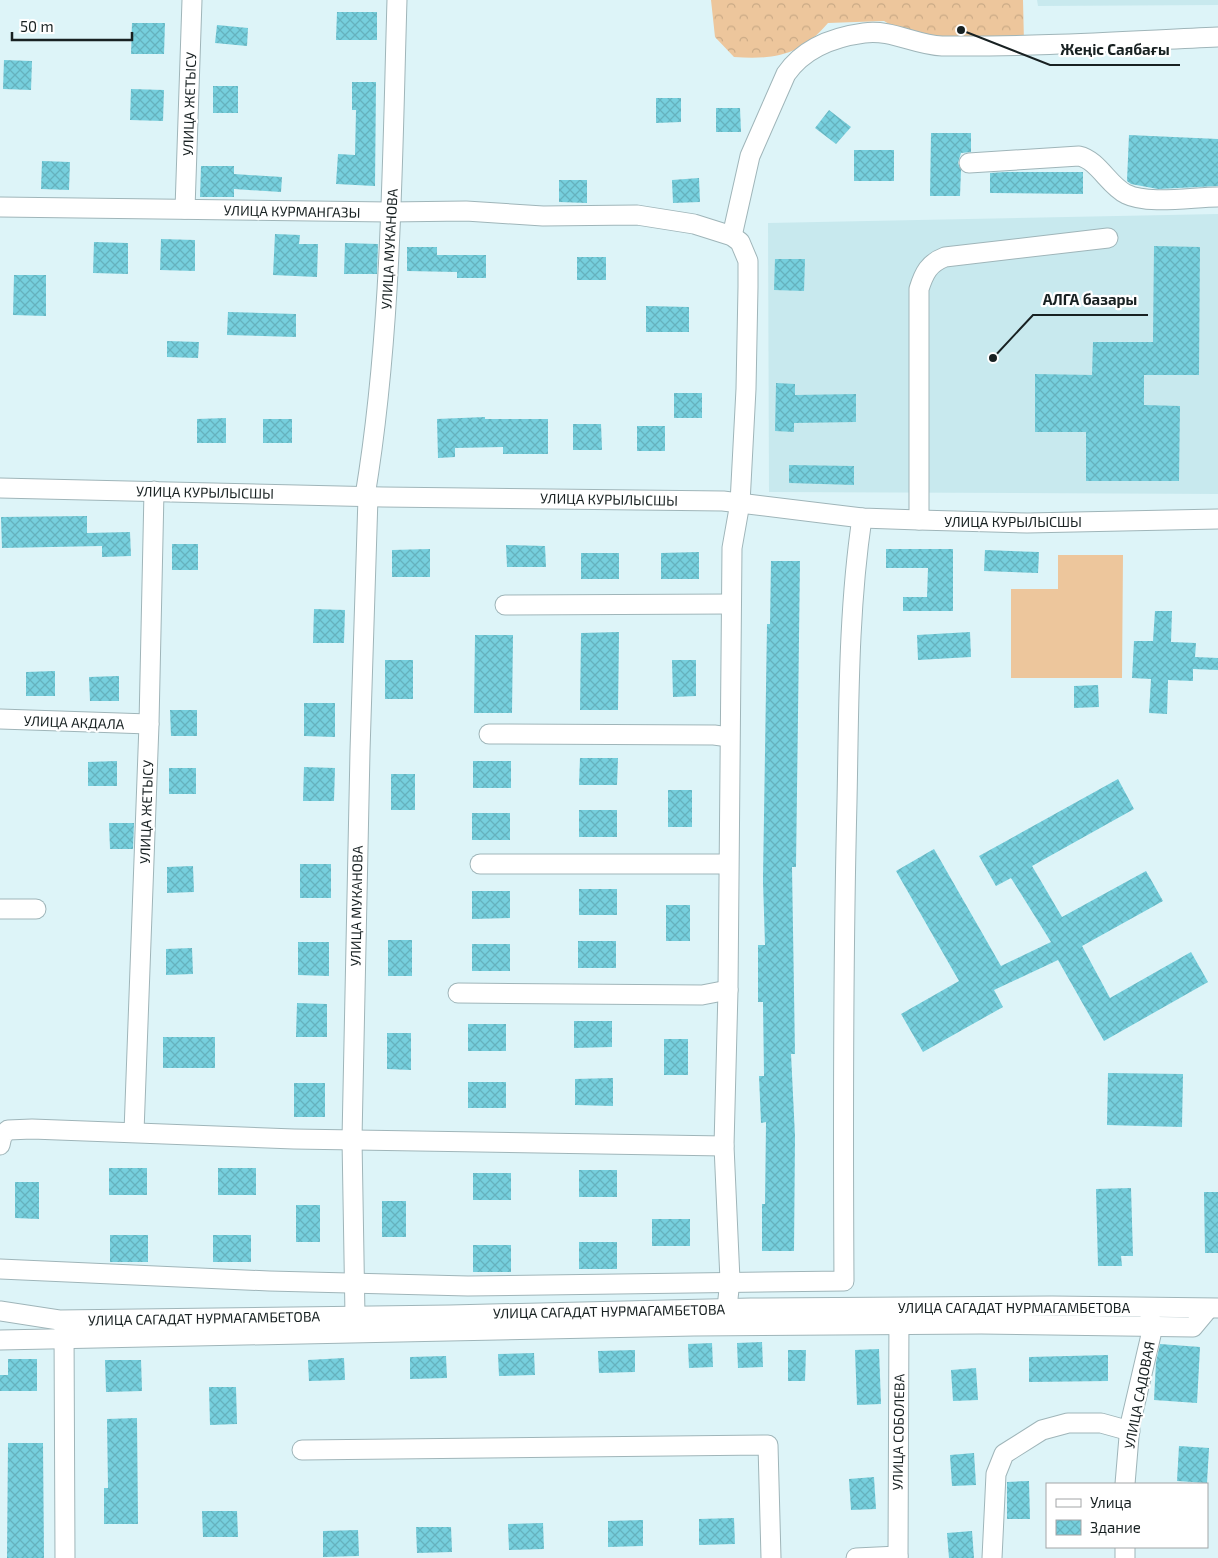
<svg xmlns="http://www.w3.org/2000/svg" width="1218" height="1558" viewBox="0 0 1218 1558" font-family="'Exo 2',sans-serif">
	<defs>
		<pattern id="forest-crowns" width="20" height="18" patternUnits="userSpaceOnUse" patternTransform="scale(1.25)"><rect width="20" height="18" fill="#edc69c"/><path d="M2 6a3 3 0 1 1 6 0M12 15a3 3 0 1 1 6 0" fill="none" stroke="#caaa86"/></pattern>
		<pattern id="building-cross-hatch" width="8" height="8" patternUnits="userSpaceOnUse" patternTransform="scale(1.25)"><rect width="8" height="8" fill="#76cfdd"/><path d="M0 0l8 8M0 8l8-8" fill="none" stroke="#65b1bd"/></pattern>
	</defs>
	<rect width="100%" height="100%" fill="#ddf4f8"/>
	<g fill="#c8e9ee">
		<path d="M1037,0H1218V5L1038,6Z"/>
		<path d="M1218,214V494L769,492L768,223Z"/>
	</g>
	<path fill="#edc69c" d="M1058,555H1123L1122,678H1011V589H1058Z"/>
	<path fill="url(#forest-crowns)" d="M711,0H1023L1024,43L912,38L884,21L828,23C801,55 775,60 734,57L715,37Z"/>
	<g fill="url(#building-cross-hatch)">
		<path d="M337,12H377V40H336Z"/>
		<path d="M132,23H165L164,54H131Z"/>
		<path d="M217,25L248,28L247,46L215,43Z"/>
		<path d="M4,60L32,61L31,90L3,89Z"/>
		<path d="M352,82H376L375,186L336,184L338,154L355,155L356,110H352Z"/>
		<rect x="213" y="86" width="25" height="27"/>
		<path d="M131,89L164,90L163,121L130,120Z"/>
		<path d="M656,98H681V122L656,123Z"/>
		<path d="M716,108H740L741,132H716Z"/>
		<path d="M829,110L851,127L836,144L815,128Z"/>
		<path d="M931,133H971V152L961,153L958,163L961,170L960,196H930Z"/>
		<path d="M1129,135L1218,139V186L1158,189L1131,184L1127,181Z"/>
		<rect x="854" y="150" width="40" height="31"/>
		<path d="M42,161L70,162L69,190L41,189Z"/>
		<path d="M201,166H234V174L282,177L281,192L234,189V197H200Z"/>
		<path d="M1005,172H1083V194L990,193V173Z"/>
		<path d="M699,178L700,202L673,203L672,180Z"/>
		<path d="M559,180H587V203L559,202Z"/>
		<path d="M275,234L300,235L299,244H318L317,277L273,275Z"/>
		<path d="M161,239L195,240V271L160,270Z"/>
		<path d="M94,242L128,243V274L93,273Z"/>
		<path d="M345,243L378,244L377,274H344Z"/>
		<path d="M1154,246L1200,247L1199,375H1144V405L1180,406L1179,481H1086V432H1035V374L1092,375L1093,342H1153Z"/>
		<path d="M407,247H437V255H486V278H457V272L407,271Z"/>
		<rect x="577" y="257" width="29" height="23"/>
		<path d="M775,259H805L804,291L774,290Z"/>
		<path d="M14,275H46V316L13,315Z"/>
		<path d="M646,306L689,307V332H646Z"/>
		<path d="M228,312L296,314V337L227,335Z"/>
		<path d="M167,341L199,342L198,358L167,357Z"/>
		<path d="M776,383L795,384V395L856,394V422L794,423V432L775,431Z"/>
		<rect x="674" y="393" width="28" height="25"/>
		<path d="M485,417V419H548V454H503V447L455,448V457L438,458L437,419Z"/>
		<path d="M226,418V443H197V419Z"/>
		<rect x="263" y="419" width="29" height="24"/>
		<path d="M573,424H601L602,450H573Z"/>
		<rect x="637" y="426" width="28" height="25"/>
		<path d="M789,465L854,466V485L789,483Z"/>
		<path d="M87,516V533L130,532L131,556L102,557V546L2,548L1,517Z"/>
		<rect x="172" y="544" width="26" height="26"/>
		<path d="M506,545L545,546L546,567H507Z"/>
		<path d="M430,549V577H392V550Z"/>
		<path d="M886,549H953V611H903V597H927L928,568H886Z"/>
		<path d="M985,550L1039,552L1038,573L984,571Z"/>
		<path d="M699,552V579H661V553Z"/>
		<rect x="581" y="553" width="38" height="26"/>
		<path d="M771,561H800L796,867H792L795,1054H791L795,1136L794,1251H762V1204H765L766,1122L761,1123L759,1076H764L763,1002H758V945H765L763,881L767,624H770Z"/>
		<path d="M314,609L345,610L344,643H313Z"/>
		<path d="M1155,611H1172L1171,642L1196,643L1195,657L1218,658V670L1193,669V681L1168,680L1167,714L1149,713L1151,679L1132,678L1134,641H1153Z"/>
		<path d="M619,632L618,710H580L581,633Z"/>
		<path d="M970,632L971,657L918,660L917,635Z"/>
		<path d="M475,635H513L512,713H474Z"/>
		<rect x="385" y="660" width="28" height="39"/>
		<path d="M672,660H696V696L673,697Z"/>
		<path d="M55,671V696H26V672Z"/>
		<path d="M119,676V701H90L89,677Z"/>
		<path d="M1098,685L1099,707L1074,708V686Z"/>
		<path d="M304,703H335V737L304,736Z"/>
		<path d="M170,710H197V736H171Z"/>
		<path d="M580,758H618L617,785H579Z"/>
		<path d="M117,761V786H88V762Z"/>
		<rect x="473" y="761" width="38" height="27"/>
		<path d="M304,767L335,768L334,801H303Z"/>
		<rect x="169" y="768" width="27" height="26"/>
		<rect x="391" y="774" width="24" height="36"/>
		<path d="M1118,779L1134,809L1032,866L1062,917L1146,871L1163,901L1082,946L1110,998L1191,952L1208,982L1104,1041L1058,960L994,990L1003,1007L923,1052L901,1014L959,981L896,871L934,849L1001,966L1051,942L1011,878L996,886L979,856Z"/>
		<rect x="668" y="790" width="24" height="37"/>
		<rect x="579" y="810" width="38" height="27"/>
		<rect x="472" y="813" width="38" height="27"/>
		<path d="M109,823H134L133,849H110Z"/>
		<rect x="300" y="864" width="31" height="34"/>
		<path d="M193,866L194,892L167,893V867Z"/>
		<rect x="579" y="889" width="38" height="26"/>
		<path d="M472,891H510V918L472,919Z"/>
		<rect x="666" y="905" width="24" height="36"/>
		<rect x="388" y="940" width="24" height="36"/>
		<rect x="578" y="941" width="38" height="27"/>
		<path d="M298,942H329V976L298,975Z"/>
		<rect x="472" y="944" width="38" height="27"/>
		<path d="M192,948L193,974L166,975V949Z"/>
		<path d="M297,1003L327,1004V1037H296Z"/>
		<path d="M574,1021H612V1047L574,1048Z"/>
		<rect x="468" y="1024" width="38" height="27"/>
		<path d="M387,1033H411V1070L387,1069Z"/>
		<rect x="163" y="1037" width="52" height="31"/>
		<rect x="664" y="1039" width="24" height="36"/>
		<path d="M1108,1073L1183,1074L1182,1127L1107,1125Z"/>
		<path d="M613,1078V1106L575,1105V1079Z"/>
		<rect x="468" y="1082" width="38" height="26"/>
		<rect x="294" y="1083" width="31" height="34"/>
		<rect x="109" y="1168" width="38" height="27"/>
		<rect x="218" y="1168" width="38" height="27"/>
		<rect x="579" y="1170" width="38" height="27"/>
		<rect x="473" y="1173" width="38" height="27"/>
		<path d="M15,1182H39V1219L15,1218Z"/>
		<path d="M1131,1188L1133,1256H1121L1122,1266H1098L1096,1189Z"/>
		<path d="M1204,1192H1218V1253H1205Z"/>
		<rect x="382" y="1201" width="24" height="36"/>
		<rect x="296" y="1205" width="24" height="37"/>
		<rect x="652" y="1219" width="38" height="27"/>
		<rect x="110" y="1235" width="38" height="27"/>
		<rect x="213" y="1235" width="38" height="27"/>
		<rect x="579" y="1242" width="38" height="27"/>
		<rect x="473" y="1245" width="38" height="27"/>
		<path d="M762,1342L763,1367L738,1368L737,1343Z"/>
		<path d="M712,1343L713,1367L689,1368L688,1344Z"/>
		<path d="M1160,1344L1200,1347L1197,1403L1154,1400L1156,1362Z"/>
		<path d="M879,1349L881,1404L857,1405L855,1350Z"/>
		<path d="M635,1350V1372L599,1373L598,1351Z"/>
		<path d="M788,1350H806L805,1381H788Z"/>
		<path d="M534,1353L535,1375L499,1376L498,1354Z"/>
		<path d="M1108,1355V1381L1029,1382V1357Z"/>
		<path d="M446,1356L447,1378L410,1379V1357Z"/>
		<path d="M344,1358L345,1380L309,1381L308,1360Z"/>
		<path d="M8,1359H37V1391H0V1375H8Z"/>
		<path d="M105,1360H141L142,1391L106,1392Z"/>
		<path d="M976,1368L978,1400L953,1401L951,1370Z"/>
		<path d="M209,1387H236L237,1424L210,1425Z"/>
		<path d="M137,1418L138,1524H104V1488H108L107,1419Z"/>
		<path d="M8,1443H43L44,1558H7Z"/>
		<path d="M1179,1446L1209,1448L1207,1483L1177,1481Z"/>
		<path d="M974,1453L976,1485L952,1486L950,1455Z"/>
		<path d="M874,1477L876,1509L851,1510L849,1479Z"/>
		<path d="M1029,1481L1030,1519H1007V1482Z"/>
		<path d="M202,1511H237L238,1537H203Z"/>
		<path d="M734,1518L735,1544L699,1545V1519Z"/>
		<path d="M643,1520V1546L608,1547V1521Z"/>
		<path d="M543,1523L544,1549L509,1550L508,1524Z"/>
		<path d="M416,1527H451L452,1552L417,1553Z"/>
		<path d="M358,1530L359,1556L323,1557V1531Z"/>
		<path d="M972,1531L974,1558H949L947,1533Z"/>
	</g>
	<g fill="none" stroke-linecap="round" stroke-linejoin="round">
		<g stroke="#9fb5b9" stroke-width="21">
			<g id="minor">
				<path d="M969,163L1079,156C1098,160 1109,186 1126,194C1148,205 1193,197 1218,197"/>
				<path d="M0,207L389,212L466,211L543,216L637,215L694,224L732,236L740,242L748,261V287L746,389L740,503L732,548L728,990L724,1146L730,1280L727,1308"/>
				<path d="M185,209L192,0"/>
				<path d="M732,236L750,156L786,74C804,48 834,37 864,33C891,29 915,45 942,46C1034,47 1126,41 1218,37"/>
				<path d="M0,488L383,497L723,501L862,518L919,520L1027,523L1218,519"/>
				<path d="M365,496C392,333 392,165 397,0"/>
				<path d="M919,520V289C924,273 929,263 945,257L1108,238"/>
				<path d="M505,605L731,604"/>
				<path d="M0,719L149,724"/>
				<path d="M489,734L714,735L729,737"/>
				<path d="M480,864H728"/>
				<path d="M0,909H36"/>
				<path d="M458,993L702,995L728,990"/>
				<path d="M134,1132L149,724L154,491"/>
				<path d="M0,1145L2,1136L8,1130L32,1129L294,1139L724,1146"/>
				<path d="M0,1269L269,1281L468,1286L844,1281C843,1121 843,961 847,801C849,707 848,612 862,518"/>
				<path d="M0,1311L59,1320L450,1315L751,1308L1052,1306L1218,1308"/>
				<path d="M355,1316L352,1139L360,751L368,497"/>
				<path d="M64,1327L65,1558"/>
				<path d="M0,1340L694,1326L981,1324L1193,1327L1208,1309"/>
				<path d="M302,1450L768,1445L771,1558"/>
				<path d="M1125,1484L1130,1425L1151,1335L1150,1315"/>
				<path d="M856,1558L898,1556"/>
				<path d="M898,1558L899,1312"/>
				<path d="M992,1558L996,1474L1004,1454L1042,1430L1068,1423H1101L1130,1431"/>
				<path d="M1125,1558V1547"/>
			</g>
		</g>
		<use href="#minor" stroke="#fff" stroke-width="19"/>
	</g>
	<g text-anchor="middle" dominant-baseline="central" stroke-width="4.5" stroke-linejoin="round" paint-order="stroke">
		<g font-size="14" fill="#182122" stroke="#fff">
			<text transform="translate(189 104) rotate(-88)">УЛИЦА ЖЕТЫСУ</text>
			<text transform="translate(292 211) rotate(1)">УЛИЦА КУРМАНГАЗЫ</text>
			<text transform="translate(389 249) rotate(-87)">УЛИЦА МУКАНОВА</text>
			<text transform="translate(205 492) rotate(1)">УЛИЦА КУРЫЛЫСШЫ</text>
			<text transform="translate(609 499) rotate(1)">УЛИЦА КУРЫЛЫСШЫ</text>
			<text x="1013" y="521">УЛИЦА КУРЫЛЫСШЫ</text>
			<text transform="translate(74 722) rotate(2)">УЛИЦА АКДАЛА</text>
			<text transform="translate(146 812) rotate(-88)">УЛИЦА ЖЕТЫСУ</text>
			<text transform="translate(356 906) rotate(-89)">УЛИЦА МУКАНОВА</text>
			<text x="1014" y="1307">УЛИЦА САГАДАТ НУРМАГАМБЕТОВА</text>
			<text transform="translate(609 1311) rotate(-1)">УЛИЦА САГАДАТ НУРМАГАМБЕТОВА</text>
			<text transform="translate(204 1318) rotate(-1)">УЛИЦА САГАДАТ НУРМАГАМБЕТОВА</text>
			<text transform="translate(1139 1395) rotate(-79)">УЛИЦА САДОВАЯ</text>
			<text transform="translate(898 1432) rotate(-89)">УЛИЦА СОБОЛЕВА</text>
		</g>
	</g>
	<path fill="none" stroke="#182122" stroke-width="2" d="M961 30L1050 65H1180M993 358L1033 315H1148"/>
	<g fill="#182122" stroke="#fff" stroke-width="2">
		<circle cx="961" cy="30" r="5"/>
		<circle cx="993" cy="358" r="5"/>
	</g>
	<g font-size="15" text-anchor="middle" font-weight="bold" fill="#182122" stroke="#fff" stroke-width="4.5" stroke-linejoin="round" paint-order="stroke">
		<text x="1115" y="55">Жеңіс Саябағы</text>
		<text x="1090" y="305">АЛГА базары</text>
	</g>
	<rect x="1046" y="1483" width="162" height="65" fill="#ffffff" stroke="#a3a6a7"/>
	<rect x="1056" y="1499" width="25" height="8" fill="#ffffff" stroke="#a3a6a7"/>
	<text x="1090" y="1508" font-size="15" fill="#182122">Улица</text>
	<rect x="1056" y="1520" width="25" height="15" fill="url(#building-cross-hatch)" stroke="#a3a6a7"/>
	<text x="1090" y="1533" font-size="15" fill="#182122">Здание</text>
	<path d="M12 32v8h120v-8" fill="none" stroke="#182122" stroke-width="2.5"/>
	<text x="20" y="32" font-size="15" fill="#182122" stroke="#ffffff" stroke-width="4" paint-order="stroke">50 m</text>
</svg>
